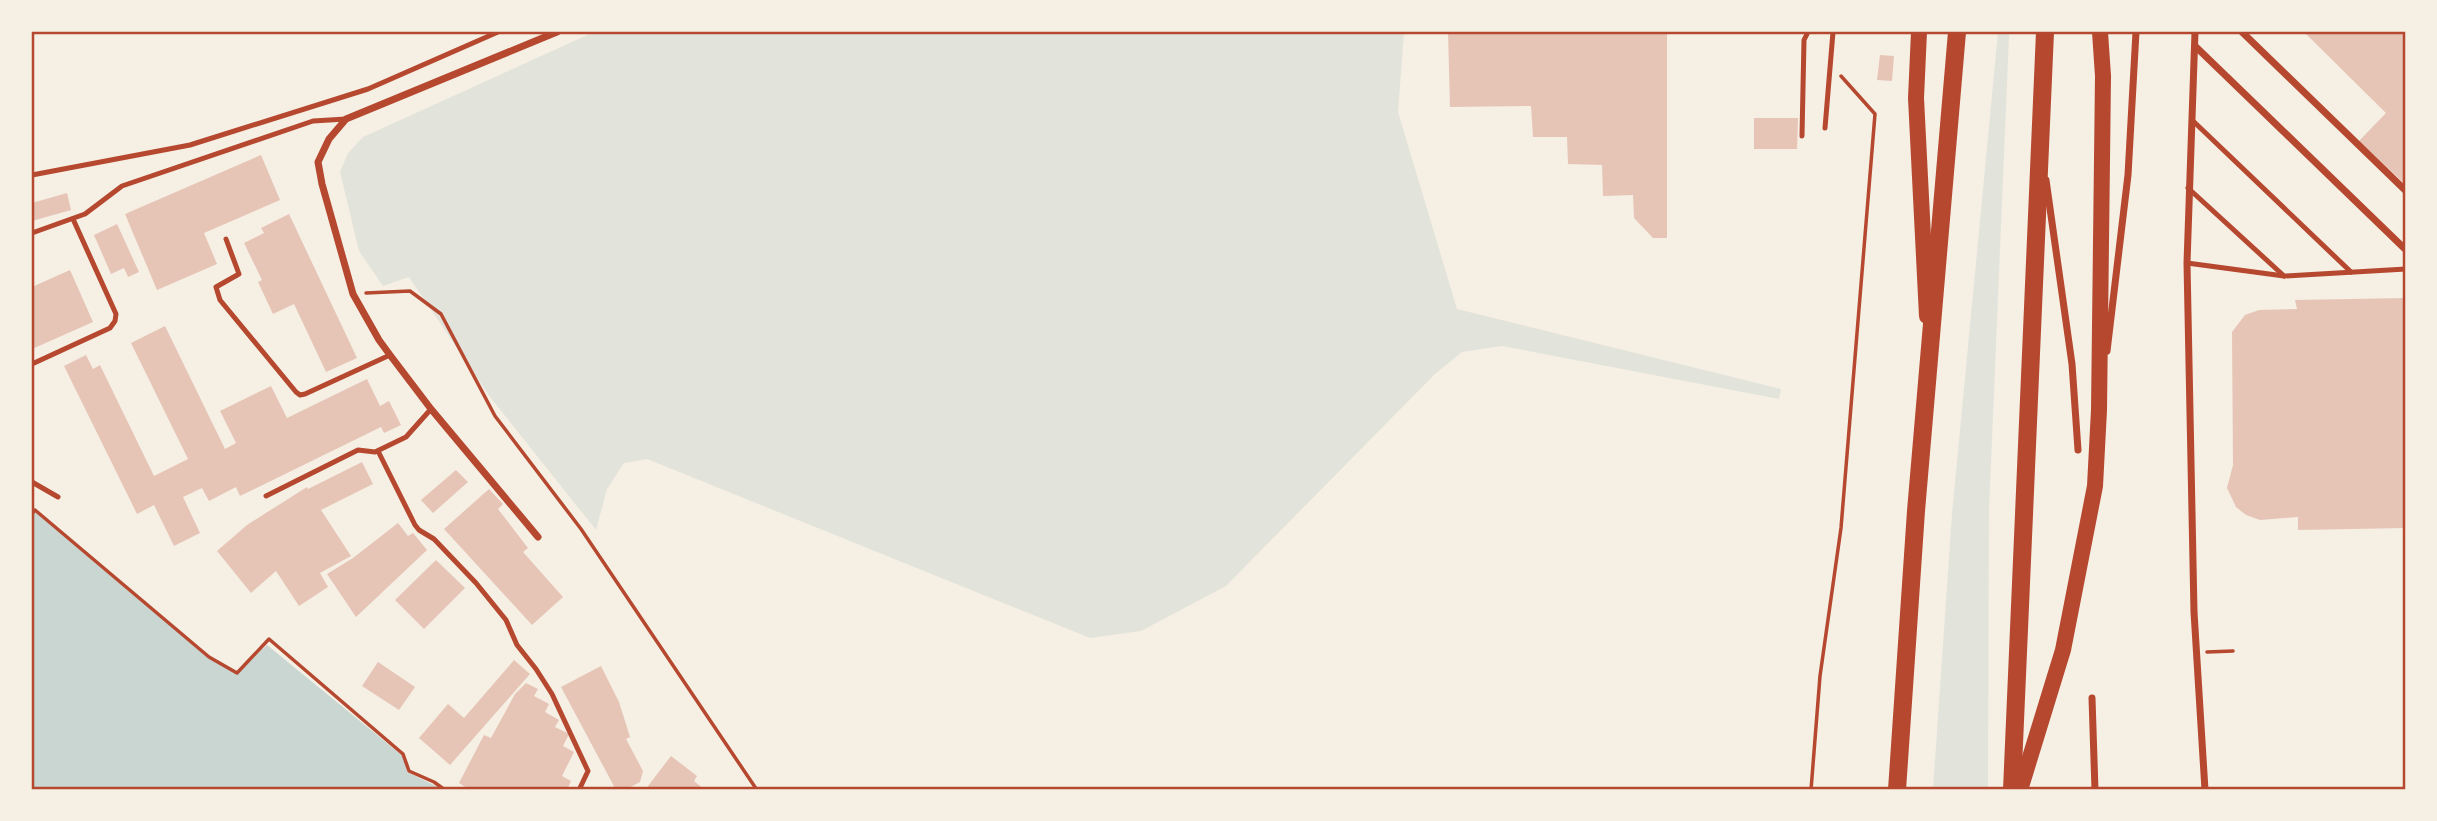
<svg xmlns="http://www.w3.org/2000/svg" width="2437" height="821" viewBox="0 0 2437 821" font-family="Roboto,sans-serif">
	<rect width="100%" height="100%" fill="#f6efe4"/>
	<g fill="#e2e4dc">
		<path d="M594,32H1404L1398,112L1457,309L1781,389L1779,399L1502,346L1462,352L1435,374L1226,586L1141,631L1090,638L647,459L624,463L607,489L596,530L490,397L409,277L383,286L359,251L340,172L348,153L363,137Z"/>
		<path d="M1998,32H2009V36L1989,511L1988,789H1933L1952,514Z"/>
	</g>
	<path fill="#c9d6d2" d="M35,512L208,658L237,673L267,645L404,757L407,772L442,789H32V517Z"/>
	<g fill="#e6c5b7">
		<path d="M1448,32H1667V238H1653L1634,218L1633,195L1603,196L1602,165L1568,164L1567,137H1533L1531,106L1450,107Z"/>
		<path d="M2304,32H2406V185L2359,141L2386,113Z"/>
		<path d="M1880,55L1894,56L1892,81L1877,80Z"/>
		<path d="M1754,118H1798L1797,149H1754Z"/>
		<path d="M261,155L280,200L204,233L217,264L157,290L125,214Z"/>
		<path d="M67,193L71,210L32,221V203Z"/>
		<path d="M289,214L357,358L326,372L294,304L273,314L258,282L262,280L244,243L264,233L261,228Z"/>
		<path d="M117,224L139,272L128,277L124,268L111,274L94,235Z"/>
		<path d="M70,270L93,322L32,349V287Z"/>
		<path d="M2406,298V528L2298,530V517L2260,520L2246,515L2236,507L2227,488L2233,465L2232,332L2245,315L2259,310L2297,309L2295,300Z"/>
		<path d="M165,326L225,449L236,443L220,411L271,386L287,418L367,379L380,406L389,401L401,425L384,433L381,427L240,496L236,487L209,501L202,488L183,497L200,533L174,546L154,505L137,514L64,366L86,355L93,369L100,365L154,476L188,459L131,343Z"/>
		<path d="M362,462L373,484L321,510L351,556L320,573L328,587L299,606L276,571L251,593L217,551L247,525L307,487L308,489Z"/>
		<path d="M456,470L468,482L433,513L421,500Z"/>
		<path d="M489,489L503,504L498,509L528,548L523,552L563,597L532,625L444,529Z"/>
		<path d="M398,523L408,536L413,533L427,550L356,617L327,574L353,558Z"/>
		<path d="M436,560L465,588L424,629L395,600Z"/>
		<path d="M514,660L530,674L450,765L419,738L448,704L464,718Z"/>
		<path d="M378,662L415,687L399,710L362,686Z"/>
		<path d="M601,666L619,702L630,737L626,739L643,771L640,782L625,790H616L561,687Z"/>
		<path d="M526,683L538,689L534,696L549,704L545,712L559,720L555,727L569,734L563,746L574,752L562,776L571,781L567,790H470L459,783L484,735L491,738L515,694Z"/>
		<path d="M671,756L697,776L694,781L705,790H645Z"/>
	</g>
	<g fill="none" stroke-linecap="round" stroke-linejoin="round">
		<g stroke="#b5482f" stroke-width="3.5">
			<path d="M366,293L410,291L441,314L495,416L581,529L757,790"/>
			<path d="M32,514L35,510L209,657L237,673L269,639L403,754L409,771L434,782L445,790"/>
			<path d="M2207,652L2233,651"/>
			<path d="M1811,790L1820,676L1841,528L1875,114L1841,76"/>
		</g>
		<g stroke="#b5482f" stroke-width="5">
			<path d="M2192,120L2351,272"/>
			<path d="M1825,128L1833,32"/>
			<path d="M1802,136L1804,40L1808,32"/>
			<path d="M32,175L190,145L368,89L498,32"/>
			<path d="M2188,188L2284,276"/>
			<path d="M32,233L85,214L122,186L313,121L346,119"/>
			<path d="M226,239L239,274L216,287L220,300L296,392L300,395L305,394L390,355"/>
			<path d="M2187,263L2284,276L2406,269"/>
			<path d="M32,364L110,328L115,321L116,314L73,219"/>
			<path d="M378,451L415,525L419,530L434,539L476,583L506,620L517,645L536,669L552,694L588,771L579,790"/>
			<path d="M32,482L58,497"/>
			<path d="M266,496L358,450L375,452L406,437L431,409"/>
		</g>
		<g stroke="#b5482f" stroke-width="7">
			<path d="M2195,32L2187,263L2194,612L2205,790"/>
			<path d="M2242,32L2406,191"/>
			<path d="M2195,46L2406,250"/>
			<path d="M2046,180L2072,364L2078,450"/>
			<path d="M2107,351L2128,175L2136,32"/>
			<path d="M538,537L431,409L390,355L379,340L353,294L322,184L318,162L329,139L346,119L557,32"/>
			<path d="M2092,698L2095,790"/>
		</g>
		<g stroke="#b5482f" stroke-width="16">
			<path d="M1919,32L1916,98L1927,316"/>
			<path d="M2020,790L2063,650L2095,486L2099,410L2103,76L2100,32"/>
		</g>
		<g stroke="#b5482f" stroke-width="18">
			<path d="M1897,790L1916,511L1957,32"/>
			<path d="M2012,790L2045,32"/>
		</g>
	</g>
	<rect width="2437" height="821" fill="none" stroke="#f6efe4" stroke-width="66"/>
	<rect x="33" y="33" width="2371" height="755" fill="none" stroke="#b5482f" stroke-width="2.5"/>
</svg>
